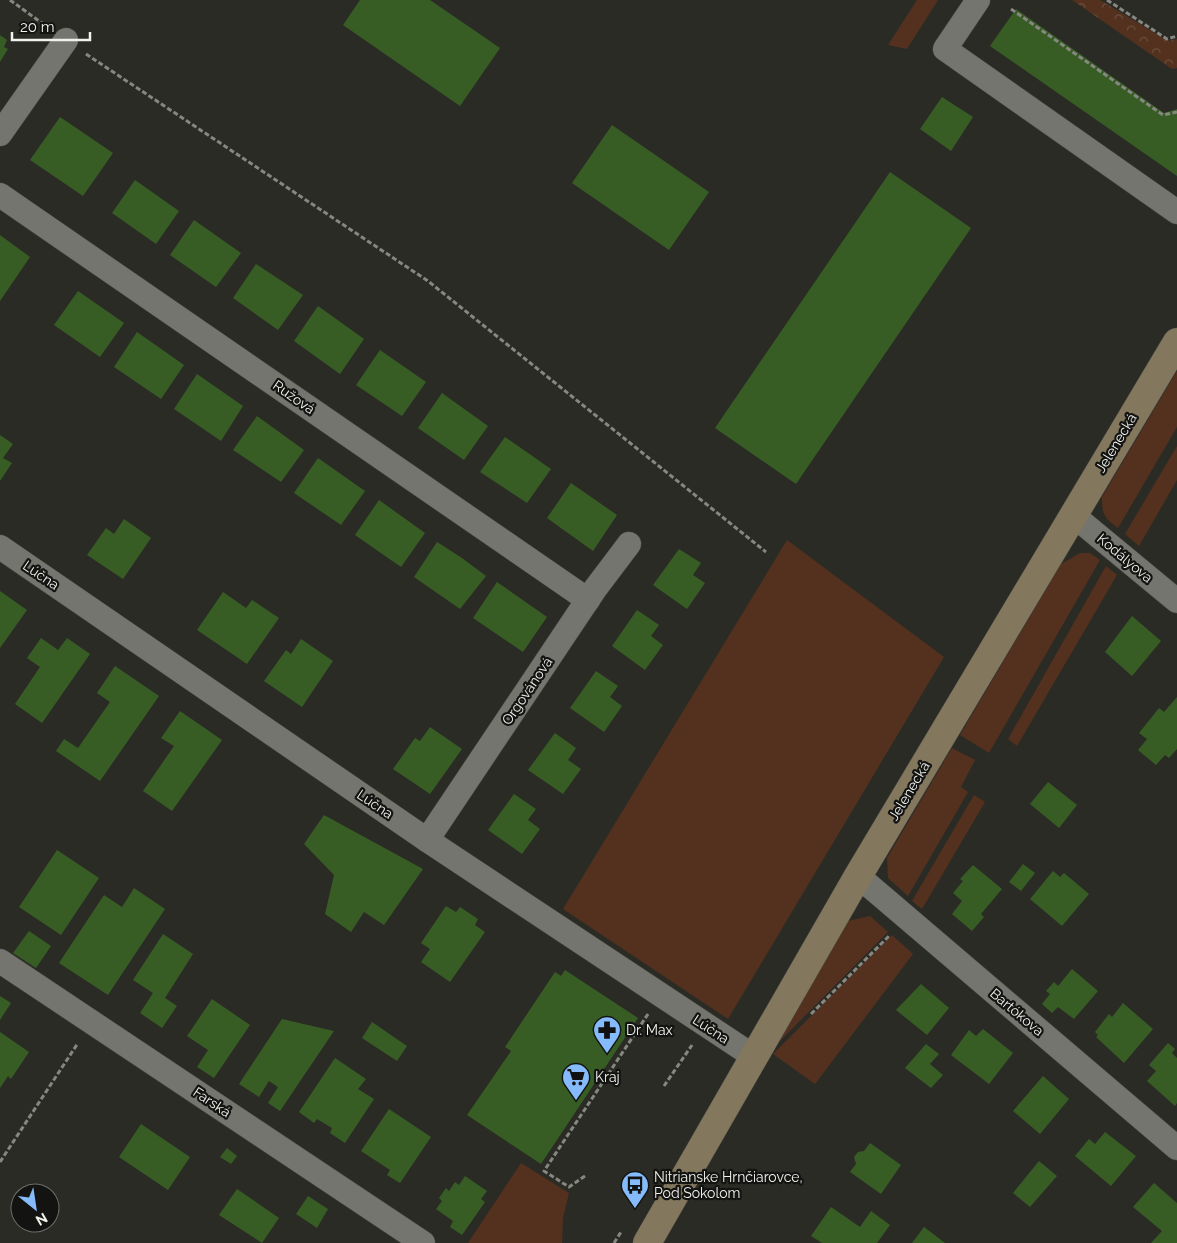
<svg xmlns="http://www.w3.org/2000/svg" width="1177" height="1243" viewBox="0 0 1177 1243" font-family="Raleway,sans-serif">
	<defs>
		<pattern id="park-crowns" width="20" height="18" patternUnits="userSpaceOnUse" patternTransform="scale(1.25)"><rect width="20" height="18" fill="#53311e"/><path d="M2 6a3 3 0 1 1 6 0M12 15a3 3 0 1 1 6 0" fill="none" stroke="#6c4f3f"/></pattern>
	</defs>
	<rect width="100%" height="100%" fill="#2b2b25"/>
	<g fill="#53311e">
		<path d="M917,0H938L907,49L888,45Z"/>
		<path d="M1177,371V427L1118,528C1104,518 1102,514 1102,497Z"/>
		<path d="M1177,446V480L1139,546L1125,534Z"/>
		<path d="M787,540L944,657L728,1019L563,909Z"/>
		<path d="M1080,553H1090L1100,560L989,753L960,735L1061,564Z"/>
		<path d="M1106,566L1117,575L1017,746L1008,739Z"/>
		<path d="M952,748L975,760L961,787L968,792L908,896L888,878L887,858Z"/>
		<path d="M974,795L985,802L922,909L912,901Z"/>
		<path d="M870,916L888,932L774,1047L848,921Z"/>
		<path d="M892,935L913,954L815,1084L773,1054Z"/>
		<path d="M521,1163L569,1193L563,1218L562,1243H468Z"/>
	</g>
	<path fill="url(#park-crowns)" d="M1072,0H1100L1168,41L1177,39V68L1172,69Z"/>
	<g fill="#375d25">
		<path d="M360,0H430L500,48L460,106L343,25Z"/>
		<path d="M1016,9L1164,113L1177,109V176L990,46Z"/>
		<path d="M0,35L7,40L4,47L8,49L0,62Z"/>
		<path d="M942,97L973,117L951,151L920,129Z"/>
		<path d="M60,117L113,153L83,196L30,160Z"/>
		<path d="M612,125L709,192L669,250L572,183Z"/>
		<path d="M890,172L971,228L796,484L715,428Z"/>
		<path d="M135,180L179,211L156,244L112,213Z"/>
		<path d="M194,220L241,253L216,287L170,255Z"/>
		<path d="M0,235L30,257L0,301Z"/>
		<path d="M256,264L303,295L278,330L233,298Z"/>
		<path d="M78,291L124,323L100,357L54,325Z"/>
		<path d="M318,306L364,339L340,374L294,341Z"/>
		<path d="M137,332L184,365L161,399L114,367Z"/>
		<path d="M380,350L426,382L402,416L356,385Z"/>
		<path d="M197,374L243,406L221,441L174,409Z"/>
		<path d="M442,393L488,426L464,460L418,428Z"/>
		<path d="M257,416L304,450L281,482L233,450Z"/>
		<path d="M0,435L13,444L3,458L12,463L0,481Z"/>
		<path d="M505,437L551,469L527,503L480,472Z"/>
		<path d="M318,458L365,491L341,525L294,493Z"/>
		<path d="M571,483L617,515L593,551L547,518Z"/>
		<path d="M379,500L425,533L401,567L355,535Z"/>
		<path d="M124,519L151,538L123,579L87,555L106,528L114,534Z"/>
		<path d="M437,542L462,558L486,576L460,609L414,577Z"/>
		<path d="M679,549L701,563L693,575L705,583L687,609L653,585Z"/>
		<path d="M497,582L547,617L523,652L473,618Z"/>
		<path d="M0,591L27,610L0,648Z"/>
		<path d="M223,592L246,608L252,600L279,618L247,664L197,630Z"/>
		<path d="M637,610L659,625L651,636L663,645L645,670L612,646Z"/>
		<path d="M1132,616L1161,641L1132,676L1105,652Z"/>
		<path d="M41,638L58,650L67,638L90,654L42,723L15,704L40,667L27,658Z"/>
		<path d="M301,639L333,661L302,707L264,681L286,650L291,654Z"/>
		<path d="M115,666L159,696L100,781L56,751L64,739L78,748L110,702L97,693Z"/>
		<path d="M596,671L618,686L610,697L622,706L604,732L570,708Z"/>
		<path d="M1177,697V749L1169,758L1165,755L1156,765L1138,750L1147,739L1139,733L1159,708L1164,712Z"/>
		<path d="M180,711L222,740L172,811L143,791L174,746L161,738Z"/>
		<path d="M430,727L462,749L430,794L393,769L415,738L420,741Z"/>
		<path d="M555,733L576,748L568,760L581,769L563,794L528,770Z"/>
		<path d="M1048,782L1077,805L1059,828L1030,804Z"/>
		<path d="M514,794L536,809L528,820L540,829L522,854L488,830Z"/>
		<path d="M324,815L423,869L384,925L364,912L351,932L325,914L334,875L304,844Z"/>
		<path d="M57,850L99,878L61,935L19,907Z"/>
		<path d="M1023,864L1035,873L1021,891L1009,882Z"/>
		<path d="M973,865L1002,889L981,914L984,917L972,931L952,914L962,901L953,893L963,881L960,879Z"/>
		<path d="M1053,871L1060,877L1064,873L1089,894L1062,926L1030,899Z"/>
		<path d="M134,888L165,909L108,995L59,963L104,895L122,907Z"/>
		<path d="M446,906L456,912L460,907L478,919L475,925L485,932L450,982L421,962L430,949L421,943Z"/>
		<path d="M29,931L51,946L36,968L13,953Z"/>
		<path d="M163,934L193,954L165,998L177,1006L162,1028L140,1013L153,993L133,980Z"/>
		<path d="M1072,969L1098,991L1074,1019L1058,1007L1052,1013L1042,1004L1050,994L1046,991L1054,982L1058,986Z"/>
		<path d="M565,970L638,1018L541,1164L467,1115L511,1051L505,1047L555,972L561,976Z"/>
		<path d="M921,984L949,1008L927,1035L896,1010Z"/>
		<path d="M0,996L11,1003L0,1020Z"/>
		<path d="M212,999L250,1025L214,1078L197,1067L208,1050L187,1036Z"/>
		<path d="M1123,1003L1153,1029L1124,1063L1096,1037L1098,1035L1095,1032L1109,1014L1112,1017Z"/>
		<path d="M282,1019L334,1031L280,1111L268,1103L278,1087L269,1081L259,1097L239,1084Z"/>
		<path d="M372,1022L407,1046L397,1061L362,1038Z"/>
		<path d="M983,1029L1013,1053L989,1084L951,1055L969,1030L976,1036Z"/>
		<path d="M0,1032L29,1052L11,1079L8,1076L0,1088Z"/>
		<path d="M1168,1043L1175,1049L1172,1053L1177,1058V1103L1175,1106L1147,1081L1156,1071L1149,1065Z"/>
		<path d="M926,1044L939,1054L930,1064L943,1075L931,1088L905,1068Z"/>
		<path d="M335,1058L366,1079L358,1089L374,1099L345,1143L330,1133L332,1128L317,1119L314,1123L299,1112Z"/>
		<path d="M1043,1076L1069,1099L1040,1134L1013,1111Z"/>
		<path d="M389,1109L431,1137L400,1183L387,1175L390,1170L361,1151Z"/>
		<path d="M141,1124L190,1157L168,1190L119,1157Z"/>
		<path d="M1105,1132L1136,1156L1111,1186L1075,1156L1089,1139L1095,1144Z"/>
		<path d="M870,1143L901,1165L881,1194L850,1172L856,1164L854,1157L858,1152L864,1151Z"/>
		<path d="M227,1148L237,1156L231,1164L220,1157Z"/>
		<path d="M1039,1161L1057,1176L1030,1207L1013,1193Z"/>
		<path d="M465,1176L487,1191L481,1199L485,1202L462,1235L450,1227L453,1221L436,1209L442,1201L439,1198L446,1188L449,1191L455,1182L459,1185Z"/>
		<path d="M1154,1183L1177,1203V1243H1151L1162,1231L1133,1207Z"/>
		<path d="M237,1189L279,1218L262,1243L219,1215Z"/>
		<path d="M308,1196L328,1209L317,1228L296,1214Z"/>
		<path d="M831,1207L860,1227L871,1211L890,1225L877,1243H822L811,1236Z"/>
		<path d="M924,1227L945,1243H912Z"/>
	</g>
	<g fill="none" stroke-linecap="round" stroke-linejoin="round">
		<g stroke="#484844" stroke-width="25">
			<g id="street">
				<path d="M978,0L945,49L1177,212"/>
				<path d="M0,134L66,40"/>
				<path d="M0,195L588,600"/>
				<path d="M1073,515L1177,601"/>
				<path d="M0,547L427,840L753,1056"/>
				<path d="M427,840L595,589L629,544"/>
				<path d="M858,876L1177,1148"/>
				<path d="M0,961L423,1243"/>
			</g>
		</g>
		<g stroke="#484844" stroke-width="29">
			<path id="secondary" d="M647,1243L858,876L1177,342"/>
		</g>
		<g stroke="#878782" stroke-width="3" stroke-dasharray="5 2.5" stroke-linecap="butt">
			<path d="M10,0L46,26"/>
			<path d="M1107,0L1167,39L1177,36"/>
			<path d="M1011,9L1163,115L1177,112"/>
			<path d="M86,54L428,281L766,552"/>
			<path d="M811,1014L890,935"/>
			<path d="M664,1086L692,1045"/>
			<path d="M0,1162L78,1043"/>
			<path d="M585,1176L569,1187L544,1171L648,1014"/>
			<path d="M614,1243L621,1232"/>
		</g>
		<use href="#street" stroke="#75756f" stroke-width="24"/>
		<use href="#secondary" stroke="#83775d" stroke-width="28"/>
	</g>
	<defs>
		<g id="pharmacy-pin" transform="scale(1.4375)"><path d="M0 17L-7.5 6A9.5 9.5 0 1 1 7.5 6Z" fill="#85bbfb" stroke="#131311"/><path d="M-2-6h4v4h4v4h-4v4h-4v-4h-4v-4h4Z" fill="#111"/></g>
		<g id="supermarket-pin" transform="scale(1.4375)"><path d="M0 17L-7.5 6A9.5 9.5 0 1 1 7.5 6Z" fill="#85bbfb" stroke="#131311"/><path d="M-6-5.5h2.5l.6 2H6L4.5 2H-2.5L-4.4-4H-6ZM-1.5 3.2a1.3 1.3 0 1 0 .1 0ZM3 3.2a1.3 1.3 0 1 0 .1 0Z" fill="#111"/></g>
		<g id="bus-pin" transform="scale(1.4375)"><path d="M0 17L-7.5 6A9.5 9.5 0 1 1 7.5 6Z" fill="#85bbfb" stroke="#131311"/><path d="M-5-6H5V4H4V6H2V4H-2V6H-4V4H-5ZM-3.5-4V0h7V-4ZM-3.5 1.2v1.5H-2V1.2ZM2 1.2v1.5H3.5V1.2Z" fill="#111"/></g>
	</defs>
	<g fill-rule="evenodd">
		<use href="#pharmacy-pin" x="607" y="1030"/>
		<use href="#supermarket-pin" x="576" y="1077"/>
		<use href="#bus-pin" x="635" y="1185"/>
	</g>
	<g text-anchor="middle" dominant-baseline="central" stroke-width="4.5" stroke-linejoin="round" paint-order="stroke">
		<g font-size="14" fill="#f1f1ee" stroke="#131311">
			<text transform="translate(294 397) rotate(35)">Ružová</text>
			<text transform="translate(1116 443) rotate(-59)">Jelenecká</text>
			<text transform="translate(1125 558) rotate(40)">Kodályova</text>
			<text transform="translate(41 575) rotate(34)">Lúčna</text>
			<text transform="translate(527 691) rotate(-56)">Orgovánová</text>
			<text transform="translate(909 791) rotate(-59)">Jelenecká</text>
			<text transform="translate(375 804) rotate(34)">Lúčna</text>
			<text transform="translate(1017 1012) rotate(40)">Bartókova</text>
			<text transform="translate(711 1029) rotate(33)">Lúčna</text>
			<text transform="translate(212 1102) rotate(34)">Farská</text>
		</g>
		<g font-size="14" fill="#f1f1ee" stroke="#131311" text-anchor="start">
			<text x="626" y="1030">Dr. Max</text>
			<text x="595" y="1077">Kraj</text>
			<text x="654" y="1177">Nitrianske Hrnčiarovce,<tspan x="654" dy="16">Pod Sokolom</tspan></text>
		</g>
	</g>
	<g transform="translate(35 1208) rotate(150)"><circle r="24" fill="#131311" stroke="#6c6c69"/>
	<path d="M0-4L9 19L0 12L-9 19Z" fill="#85bbfb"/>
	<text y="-8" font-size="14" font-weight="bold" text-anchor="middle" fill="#f1f1ee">N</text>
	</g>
	<path d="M12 32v8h78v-8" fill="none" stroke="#f1f1ee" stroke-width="2.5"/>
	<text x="20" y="32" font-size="15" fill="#f1f1ee" stroke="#131311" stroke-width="4" paint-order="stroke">20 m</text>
</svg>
